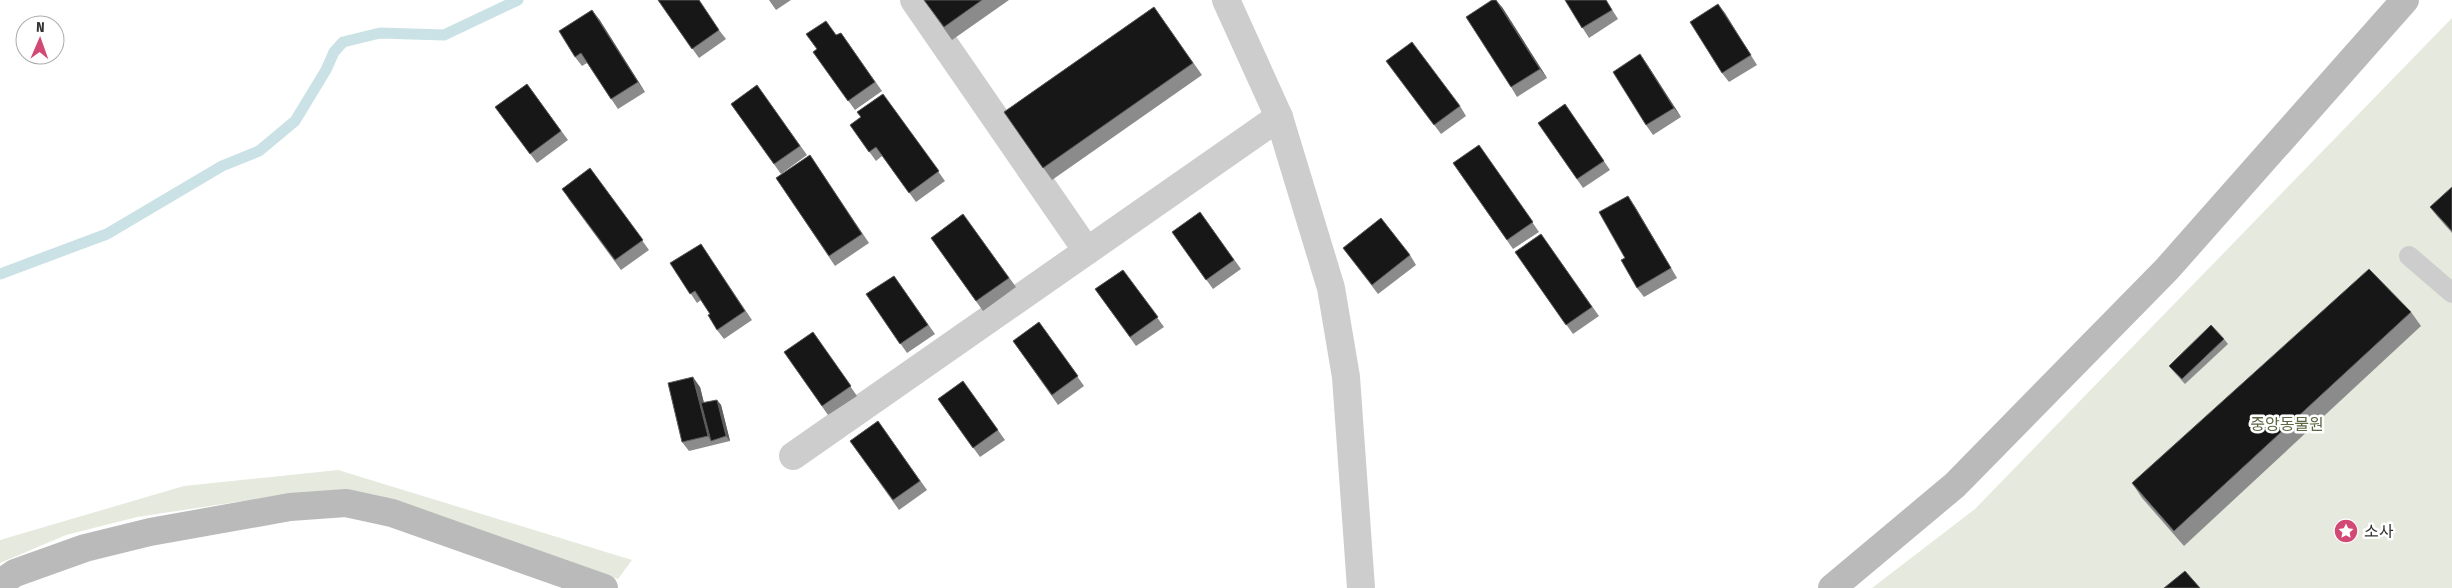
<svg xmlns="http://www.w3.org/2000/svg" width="2452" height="588" viewBox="0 0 2452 588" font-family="'Fira Sans Condensed','Noto Sans KR',sans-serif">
	<rect width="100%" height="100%" fill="#fff"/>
	<g fill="#e6e9dd">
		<path d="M2452,18V588H1872L1975,509Z"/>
		<path d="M338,470L632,560L618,579L384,500L289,494L137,517L66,535L0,563V540L184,486Z"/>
	</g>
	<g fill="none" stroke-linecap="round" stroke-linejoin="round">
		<path stroke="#cae1e5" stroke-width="11" d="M0,274L107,234L222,166L259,151L295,121L326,70L334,52L343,42L380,33L444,35L518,0"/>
		<path stroke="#cdcdcd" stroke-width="20" d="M2409,256L2452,293"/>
		<g stroke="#cdcdcd" stroke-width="28">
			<path d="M914,0L1087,251"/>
			<path d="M1226,0L1279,117L1331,288L1346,377L1361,588"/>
			<path d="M793,456L1279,117"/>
		</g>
		<g stroke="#bababa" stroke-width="28">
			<path d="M0,583L15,573L85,548L150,532L290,507L346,503L392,513L604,588"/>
			<path d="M1832,588L1955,485L2167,269L2405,0"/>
		</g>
	</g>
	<g fill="#8b8b8b">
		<path d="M658,0L719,30L726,39L699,58Z"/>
		<path d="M769,0H791L776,10Z"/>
		<path d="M924,0H1009L952,40Z"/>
		<path d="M1565,0H1606L1618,19L1589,38Z"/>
		<path d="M1718,4L1757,65L1729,82L1722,73Z"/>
		<path d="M1154,7L1202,75L1052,180L1004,112Z"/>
		<path d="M1502,7L1547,78L1517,97L1511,87Z"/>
		<path d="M599,19L645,92L618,109L587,63L582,66L575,57Z"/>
		<path d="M841,33L882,91L855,110L813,52Z"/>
		<path d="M1640,54L1681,117L1653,135L1646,125Z"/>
		<path d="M1393,70L1460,106L1466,116L1441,134Z"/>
		<path d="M527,84L568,140L537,163L495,107Z"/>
		<path d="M757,85L807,155L781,174L731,104Z"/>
		<path d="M883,94L945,181L916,202L882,156L876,161L850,125L861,117L857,112Z"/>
		<path d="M1565,104L1610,170L1583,188L1538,123Z"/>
		<path d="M1479,145L1539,232L1513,249L1453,163Z"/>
		<path d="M810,155L869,243L835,266L776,178Z"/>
		<path d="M590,168L649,250L621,270L568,198Z"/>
		<path d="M2452,187V233L2437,216L2430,207Z"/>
		<path d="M1634,205L1677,278L1644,297L1637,288L1625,258Z"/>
		<path d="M1200,212L1241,269L1213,289L1172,232Z"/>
		<path d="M963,214L1016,287L983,311L931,238Z"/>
		<path d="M1541,234L1599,316L1573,334L1515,252Z"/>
		<path d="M701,244L752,320L724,339L717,330L710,314L701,300L697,303L670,263Z"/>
		<path d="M1343,248L1410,255L1416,265L1378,294Z"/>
		<path d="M1123,270L1164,327L1136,346L1095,289Z"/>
		<path d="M894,276L935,334L907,353L866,294Z"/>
		<path d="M2411,312L2421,326L2184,546L2142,498L2132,483Z"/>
		<path d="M1039,322L1084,386L1058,405L1013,341Z"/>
		<path d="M813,332L857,396L828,415L784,352Z"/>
		<path d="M2224,339L2228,344L2185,384L2173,371L2169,366Z"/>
		<path d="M963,381L1005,440L980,457L938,399Z"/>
		<path d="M700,387L704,403L717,400L721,405L730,441L689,451L682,442Z"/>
		<path d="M878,421L927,490L899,510L850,441Z"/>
	</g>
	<g fill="#5d5d5d">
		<path d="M1496,0L1502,7L1547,78L1540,69Z"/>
		<path d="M1718,4L1725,13L1757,65L1751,55Z"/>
		<path d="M592,10L599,19L645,92L638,82Z"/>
		<path d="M1640,54L1647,64L1681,117L1674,108Z"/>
		<path d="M1628,196L1634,205L1677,278L1671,268Z"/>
		<path d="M693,377L700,387L713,440L711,441L708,436Z"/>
		<path d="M717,400L721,405L730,441L726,436Z"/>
	</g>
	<g fill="#171717" stroke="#5d5d5d">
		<path d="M658,0H699L719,30L692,49Z"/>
		<path d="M924,0H982L944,27Z"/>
		<path d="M1492,0H1496L1540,69L1511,87L1466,17Z"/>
		<path d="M1565,0H1606L1612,10L1582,28Z"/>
		<path d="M1718,4L1751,55L1722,73L1690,22Z"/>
		<path d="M1154,7L1193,63L1043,168L1004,112Z"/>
		<path d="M592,10L638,82L611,99L581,53L575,57L559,31Z"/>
		<path d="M826,21L836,35L841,33L875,82L848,101L813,52L817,49L806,34Z"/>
		<path d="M1412,42L1460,106L1434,125L1386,61Z"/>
		<path d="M1640,54L1674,108L1646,125L1613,72Z"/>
		<path d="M527,84L561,131L530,154L495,107Z"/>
		<path d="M757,85L800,146L774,164L731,104Z"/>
		<path d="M883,94L939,171L909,193L876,147L869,152L850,125L861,117L857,112Z"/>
		<path d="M1565,104L1604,161L1577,179L1538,123Z"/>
		<path d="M1479,145L1533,222L1507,240L1453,163Z"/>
		<path d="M810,155L862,234L829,256L776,178Z"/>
		<path d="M590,168L643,240L615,260L562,189Z"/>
		<path d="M2452,187V231L2430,207Z"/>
		<path d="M1628,196L1671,268L1637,288L1621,260L1625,258L1599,212Z"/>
		<path d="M1200,212L1234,260L1206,280L1172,232Z"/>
		<path d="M963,214L1009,278L976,301L931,238Z"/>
		<path d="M1381,218L1410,255L1372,285L1343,248Z"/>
		<path d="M1541,234L1592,307L1566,325L1515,252Z"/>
		<path d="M701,244L745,311L717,330L708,315L710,314L695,291L690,294L670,263Z"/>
		<path d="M2369,269L2411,312L2174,531L2132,483Z"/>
		<path d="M1123,270L1158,317L1130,337L1095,289Z"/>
		<path d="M894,276L928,325L900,344L866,294Z"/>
		<path d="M1039,322L1078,376L1052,395L1013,341Z"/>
		<path d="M2211,325L2224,339L2182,379L2169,366Z"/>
		<path d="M813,332L851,386L822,406L784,352Z"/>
		<path d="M693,377L708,436L682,442L668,383Z"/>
		<path d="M963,381L998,430L973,448L938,399Z"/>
		<path d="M717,400L726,436L711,441L701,403Z"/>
		<path d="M878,421L920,481L893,500L850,441Z"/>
		<path d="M2185,571L2200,588H2164Z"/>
	</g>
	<defs>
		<g id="sight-disc" transform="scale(1.25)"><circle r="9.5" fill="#d14974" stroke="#fff"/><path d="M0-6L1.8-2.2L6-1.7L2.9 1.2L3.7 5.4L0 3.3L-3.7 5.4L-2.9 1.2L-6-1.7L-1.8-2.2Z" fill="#fff"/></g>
	</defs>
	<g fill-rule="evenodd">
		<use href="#sight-disc" x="2346" y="531"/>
	</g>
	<g text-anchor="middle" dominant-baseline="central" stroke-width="5" stroke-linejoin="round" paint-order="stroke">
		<g font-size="16" fill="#5d6743" stroke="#fff">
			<text x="2287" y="424">중앙동물원</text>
		</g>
		<g font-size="16" fill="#303030" stroke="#fff" text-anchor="start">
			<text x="2364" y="531">소사</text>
		</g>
	</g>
	<g transform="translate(40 40) rotate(2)"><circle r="24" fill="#ffffff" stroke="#acacac"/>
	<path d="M0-4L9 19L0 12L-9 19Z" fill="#d14974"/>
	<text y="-8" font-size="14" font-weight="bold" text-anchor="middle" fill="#303030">N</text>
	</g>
</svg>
